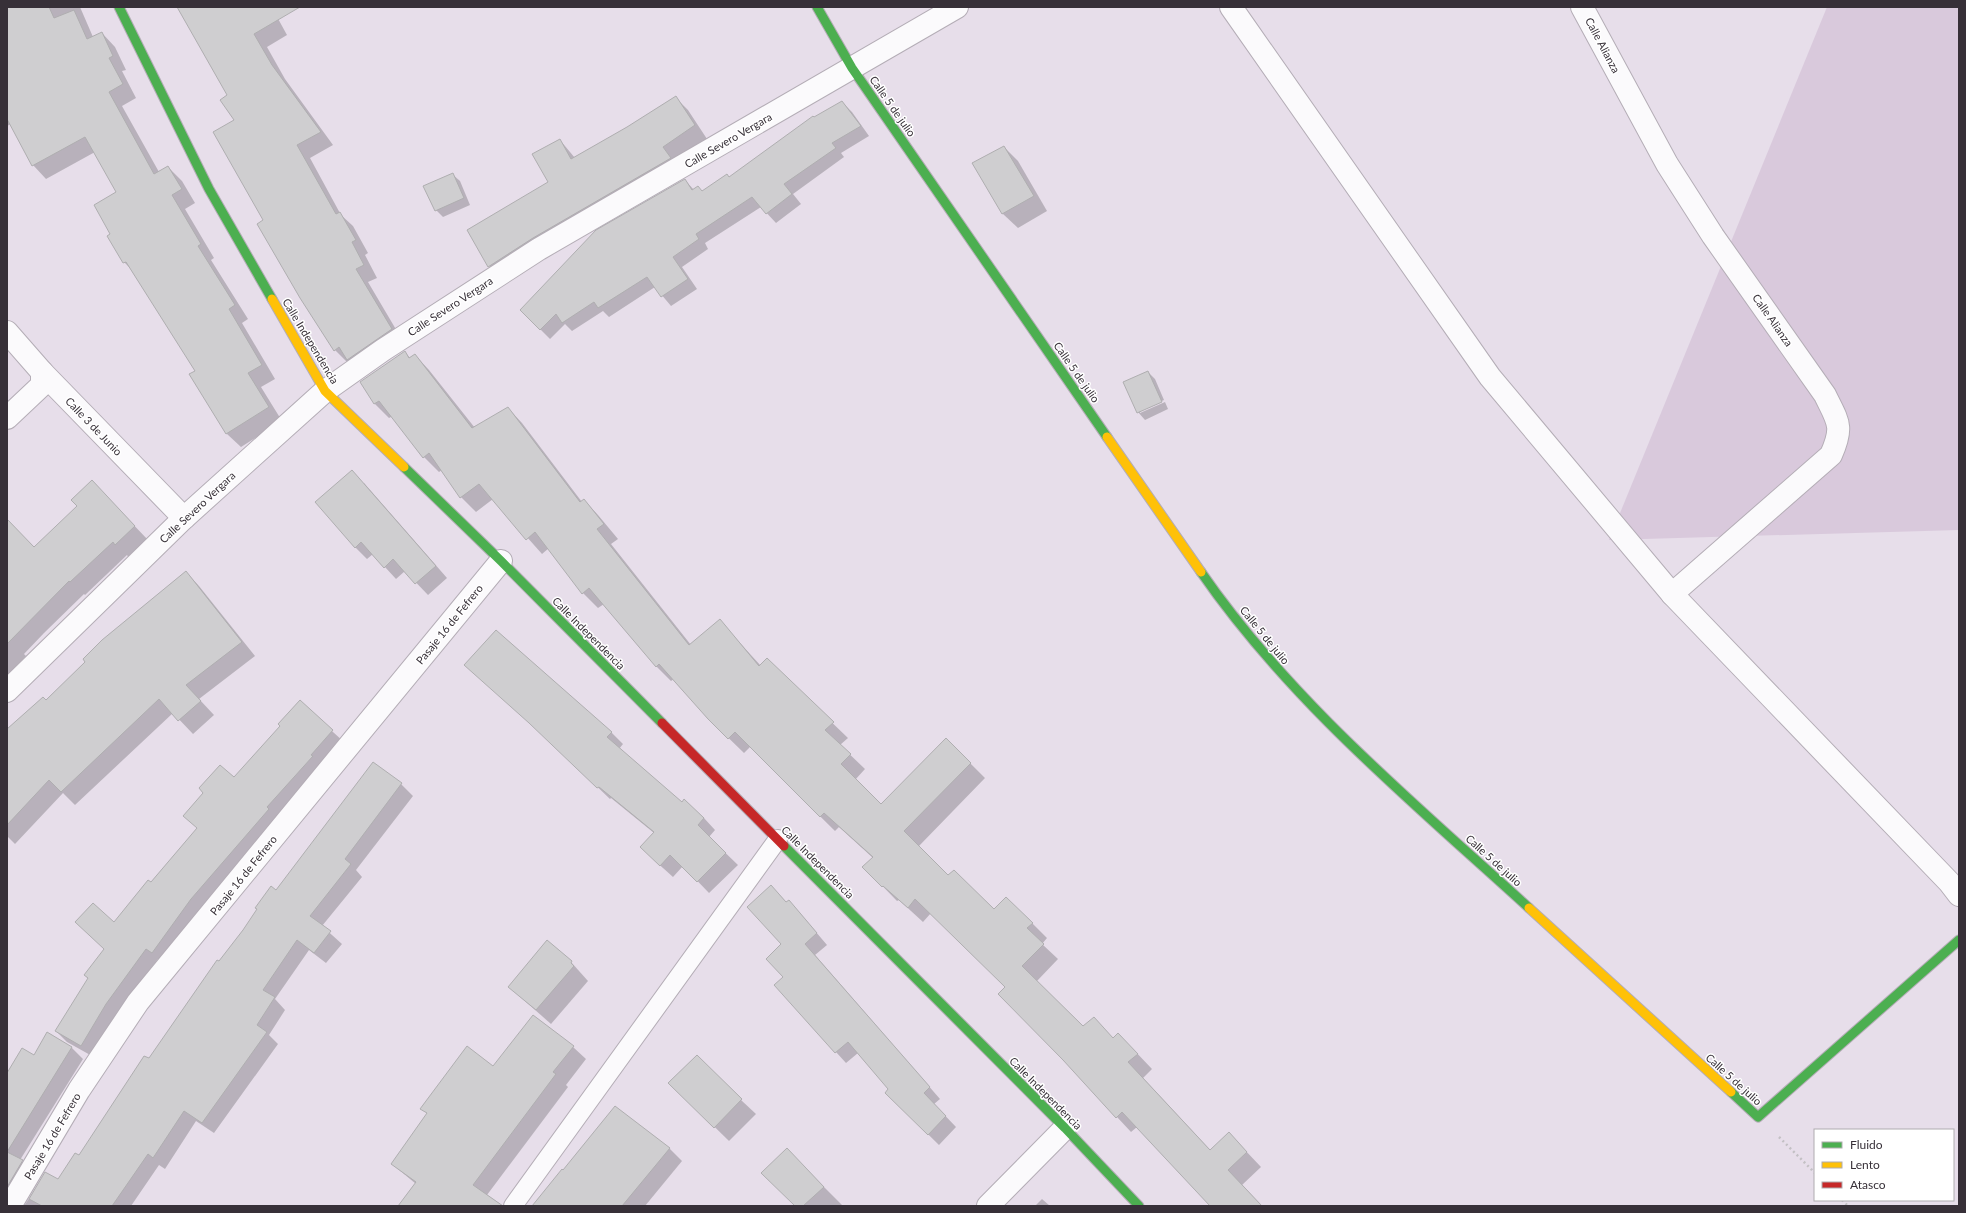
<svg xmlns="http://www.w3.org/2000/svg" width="1966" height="1213" viewBox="0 0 1966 1213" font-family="Lato,sans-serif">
	<rect width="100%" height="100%" fill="#e7deea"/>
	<path fill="#d9c9dc" d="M1827,7H1959V530L1609,540Z"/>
	<g fill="#0003">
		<path d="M7,7H80L93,37L102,33L115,47L126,70L122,71L136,98L122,106L159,172L168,167L182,181L195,203L185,209L214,258L211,260L248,319L242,323L275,379L261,387L282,421L241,447L227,434L191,375L196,371L133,271L124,262L111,234L118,193L95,152L46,179L33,165L11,124L7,126Z"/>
		<path d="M179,7H277L276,15L287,35L267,47L285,79L333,145L310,158L341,215L353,226L368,253L365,255L377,278L368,282L404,343L348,363L335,350L264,221L228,95Z"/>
		<path d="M675,97L688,110L707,139L502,279L489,266L468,230L549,183L560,140L575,158L628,128Z"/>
		<path d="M842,102L852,112L869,136L841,153L844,157L793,194L801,204L776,223L761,207L705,243L708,249L682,267L697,289L671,306L655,287L609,317L603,311L572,331L565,324L550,339L521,310L685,180L694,190L703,192L729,178L814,118Z"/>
		<path d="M1004,147L1018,161L1047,211L1018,228L1003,214L974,164Z"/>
		<path d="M452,174L460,181L470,205L443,217L436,210Z"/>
		<path d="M405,352L410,358L415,355L429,370L475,428L508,408L522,423L582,502L584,500L598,515L618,539L611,544L691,645L720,621L761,666L767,660L848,738L840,745L865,769L855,780L881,806L970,763L985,778L919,846L948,876L994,911L1032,923L1047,938L1042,944L1058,959L1037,981L1083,1027L1114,1039L1133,1049L1152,1069L1143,1078L1211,1151L1229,1134L1244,1149L1261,1167L1242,1185L1262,1206H1211L1137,1127L1131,1132L1117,1117L1007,987L931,913L923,922L899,900L897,901L864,867L873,858L839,827L835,831L750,747L744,753L709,719L674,679L671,681L656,666L604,604L598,608L583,593L549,548L542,554L493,499L476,512L461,497L442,470L439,472L424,457L393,416L389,418L374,403Z"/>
		<path d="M1148,372L1155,379L1164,400L1140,411V413L1165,402L1168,409L1145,420L1138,412Z"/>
		<path d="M364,483L447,578L428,595L405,571L396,579L373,554L367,559L355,547Z"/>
		<path d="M106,496L148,540L129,558L127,555L85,595L84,594L44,633L24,654L26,656L7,675V535L34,548Z"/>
		<path d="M186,572L199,586L255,656L199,699L214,715L193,734L173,713L75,805L63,793L15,844L7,836V730L46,702Z"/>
		<path d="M496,631L612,733L623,744L619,749L682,803L704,818L715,830L709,837L738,865L709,893L683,866L673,877L653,859L654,833L611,798L610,799L542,734Z"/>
		<path d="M300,702L344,742L164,964L158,959L116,1015L92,1056L67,1042L56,1031L88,979L85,975L105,949L114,924L198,829L234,778L282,726Z"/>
		<path d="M374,763L401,784L413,796L356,870L362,877L322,926L342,944L326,963L309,950L275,999L285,1010L269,1035L278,1044L214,1133L196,1121L165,1169L159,1165L131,1206H24L45,1174L59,1181L79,1156L219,962L276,891Z"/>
		<path d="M771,886L787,903L788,901L799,912L827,945L815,955L940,1099L934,1104L956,1127L939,1145L886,1093L890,1089L858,1053L846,1063L776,986L785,977L783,944Z"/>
		<path d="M571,962L588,981L551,1024L509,987Z"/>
		<path d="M48,1034L72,1048L83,1059L20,1160L33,1173L7,1206V1074L34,1057Z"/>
		<path d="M573,1047L586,1059L566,1085L568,1087L487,1195L503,1206H399L416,1184L392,1164L428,1114L422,1109L494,1067Z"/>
		<path d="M684,1097L741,1100L756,1114L729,1141Z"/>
		<path d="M669,1148L682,1161L645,1206H533Z"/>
		<path d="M787,1150L843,1206H796Z"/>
		<path d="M1042,1199L1050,1206H1035Z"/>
	</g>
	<g fill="#cfced0" stroke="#afaeb0">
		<path d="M7,7H49L54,18L74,10L87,39L102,32L113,56L109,58L123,84L109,92L154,174L168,166L182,189L172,195L201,244L198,246L235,305L229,309L262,365L248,373L269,407L226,434L189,374L195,371L126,262L123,263L107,236L110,234L94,205L116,192L85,137L32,166L7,119Z"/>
		<path d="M177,7H300L254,34L272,65L321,132L297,145L336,214L340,212L356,240L352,242L364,265L356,269L392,329L347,360L339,347L334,351L300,298L257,224L263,220L213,132L234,120L220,100L227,95Z"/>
		<path d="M676,96L695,125L663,147L671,158L533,238L488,267L467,230L548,182L532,154L560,139L571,159L627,127Z"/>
		<path d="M842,101L861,126L832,143L836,148L784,184L792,194L766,214L752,197L696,234L699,239L673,257L688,279L661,297L647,277L598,308L594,302L562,323L556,314L540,330L520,310L596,230L685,179L692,190L698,186L702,191L727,174L729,177L813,116L814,117Z"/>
		<path d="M1004,146L1034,196L1002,214L972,163Z"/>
		<path d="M453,173L464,198L435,211L423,186Z"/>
		<path d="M405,351L409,358L415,354L472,428L508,407L580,502L584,499L604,524L597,529L689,645L720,619L759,666L767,658L834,722L825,730L851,754L841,764L881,804L946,738L971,763L904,831L948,875L954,870L994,909L1006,897L1033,923L1027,928L1044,944L1022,966L1083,1026L1094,1017L1113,1038L1118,1033L1138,1054L1128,1062L1210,1150L1229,1132L1247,1152L1228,1170L1262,1206H1210L1122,1112L1116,1118L1063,1060L998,994L1005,987L915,899L908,908L883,886L882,887L862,867L873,857L824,813L820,817L735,732L728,739L708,719L659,664L656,667L589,588L582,594L535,532L526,540L479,484L460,498L429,453L423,458L379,401L374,404L360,382Z"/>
		<path d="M1148,371L1162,402L1137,413L1123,382Z"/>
		<path d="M352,470L436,566L415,584L393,559L384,568L361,542L355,548L315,502Z"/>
		<path d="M92,480L135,526L115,545L113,542L70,582L69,581L7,644V519L34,547L77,506L71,500Z"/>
		<path d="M186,571L242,642L186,685L201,701L178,721L159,699L61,792L49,780L7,825V729L43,697L46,700L85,662L83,659L102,640Z"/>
		<path d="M496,630L612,732L607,737L682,802L684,799L704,818L698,825L726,853L697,882L670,855L660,866L640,847L654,832L599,787L597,788L529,723L464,665Z"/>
		<path d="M300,700L333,730L311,755L313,756L267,807L269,809L191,899L152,953L146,949L106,1004L81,1046L55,1031L88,978L84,975L104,949L75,922L93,903L114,922L148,880L151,882L197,828L183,816L203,793L199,788L220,765L234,777L280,726L278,724Z"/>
		<path d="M373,762L402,783L345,859L351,864L310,916L331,931L314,953L297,940L263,990L275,997L257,1025L267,1032L202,1123L184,1111L153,1158L148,1154L112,1206H42L29,1199L45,1172L58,1179L75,1153L79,1155L144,1056L149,1058L217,960L219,961L243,930L257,909L255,908L271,886L276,890Z"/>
		<path d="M771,885L786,902L789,900L817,933L805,944L930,1087L924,1093L946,1116L928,1135L885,1093L888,1089L848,1042L835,1053L774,985L783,977L766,959L781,944L747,907Z"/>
		<path d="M547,940L572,961L571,963L574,966L536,1010L508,987Z"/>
		<path d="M533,1015L574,1046L553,1072L556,1074L473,1185L503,1206H398L416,1182L391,1164L427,1113L420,1109L467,1046L493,1066Z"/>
		<path d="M47,1032L72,1047L7,1152L23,1160L7,1187V1073L22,1048L34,1055Z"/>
		<path d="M697,1055L742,1099L714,1128L668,1083Z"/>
		<path d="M615,1106L670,1148L622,1206H532L562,1169L563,1170Z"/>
		<path d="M787,1148L824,1187L803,1206H795L761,1173Z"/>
	</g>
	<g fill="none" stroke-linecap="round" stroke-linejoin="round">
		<g stroke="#b4adb6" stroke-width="20">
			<path id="lane" d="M513,1206L778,839"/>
		</g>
		<g stroke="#b4adb6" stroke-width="24">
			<g id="street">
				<path d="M1231,7L1490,377L1672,594L1949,882L1959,895"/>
				<path d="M1582,7L1667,164L1713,236L1825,395C1838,422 1844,426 1831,455L1672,594"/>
				<path d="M7,332L42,372L184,518"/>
				<path d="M7,418L42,385V372"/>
				<path d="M7,691L184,518L325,391L383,350L539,249L957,7"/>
				<path d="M10,1206L79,1090L138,1002L501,561"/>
				<path d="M988,1206L1065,1128"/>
			</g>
		</g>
		<g stroke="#b4adb6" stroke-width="11">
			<g id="fast">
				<path d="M119,7L209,189L272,299"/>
				<path d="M817,7L852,68L1107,437"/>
				<path d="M404,467L501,561L662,723"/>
				<path d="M1201,572C1291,702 1414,803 1529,908"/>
				<path d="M784,846L1065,1128L1139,1206"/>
				<path d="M1731,1092L1758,1117L1959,940"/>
			</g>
		</g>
		<g stroke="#b4adb6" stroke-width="11">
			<g id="slow">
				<path d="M272,299L325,391L404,467"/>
				<path d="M1107,437L1201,572"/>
				<path d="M1529,908L1731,1092"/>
			</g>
		</g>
		<g stroke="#b4adb6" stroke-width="11">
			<path id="jam" d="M662,723L784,846"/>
		</g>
		<g stroke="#c3c0c4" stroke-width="2.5" stroke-dasharray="2 3" stroke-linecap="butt">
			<path d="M1779,1137L1815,1173"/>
			<path d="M1842,1200L1848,1206"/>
		</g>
		<use href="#lane" stroke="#fbfafc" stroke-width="18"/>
		<use href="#street" stroke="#fbfafc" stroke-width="22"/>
		<use href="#fast" stroke="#4caf50" stroke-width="9"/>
		<use href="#slow" stroke="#ffc107" stroke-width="9"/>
		<use href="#jam" stroke="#c62828" stroke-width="9"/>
	</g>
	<g text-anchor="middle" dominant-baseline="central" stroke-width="3" stroke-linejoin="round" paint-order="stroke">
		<g font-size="11" fill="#373038" stroke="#fff">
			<text transform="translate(1603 45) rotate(62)">Calle Alianza</text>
			<text transform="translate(893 106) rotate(55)">Calle 5 de julio</text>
			<text transform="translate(728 140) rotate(-30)">Calle Severo Vergara</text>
			<text transform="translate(450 306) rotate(-33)">Calle Severo Vergara</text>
			<text transform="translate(1773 320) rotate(55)">Calle Alianza</text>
			<text transform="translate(311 341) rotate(59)">Calle Independencia</text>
			<text transform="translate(1077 372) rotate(55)">Calle 5 de julio</text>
			<text transform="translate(94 426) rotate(46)">Calle 3 de Junio</text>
			<text transform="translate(197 507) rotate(-43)">Calle Severo Vergara</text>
			<text transform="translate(449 624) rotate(-51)">Pasaje 16 de Fefrero</text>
			<text transform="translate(589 633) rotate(45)">Calle Independencia</text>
			<text transform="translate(1265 635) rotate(51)">Calle 5 de julio</text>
			<text transform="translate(1494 860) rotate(42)">Calle 5 de julio</text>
			<text transform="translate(818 862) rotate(45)">Calle Independencia</text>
			<text transform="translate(243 875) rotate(-51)">Pasaje 16 de Fefrero</text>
			<text transform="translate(1734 1079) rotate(42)">Calle 5 de julio</text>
			<text transform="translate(1046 1093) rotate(45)">Calle Independencia</text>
			<text transform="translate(52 1136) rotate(-59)">Pasaje 16 de Fefrero</text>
		</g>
	</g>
	<rect width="1966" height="1213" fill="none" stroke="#373038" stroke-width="16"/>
	<rect x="1814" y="1129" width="140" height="72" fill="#ffffff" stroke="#afacaf"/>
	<rect x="1822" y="1142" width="20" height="6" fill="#4caf50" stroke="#afacaf"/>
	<text x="1850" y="1149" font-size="12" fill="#373038">Fluido</text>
	<rect x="1822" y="1162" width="20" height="6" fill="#ffc107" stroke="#afacaf"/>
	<text x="1850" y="1169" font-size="12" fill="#373038">Lento</text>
	<rect x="1822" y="1182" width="20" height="6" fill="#c62828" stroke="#afacaf"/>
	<text x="1850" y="1189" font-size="12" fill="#373038">Atasco</text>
</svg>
